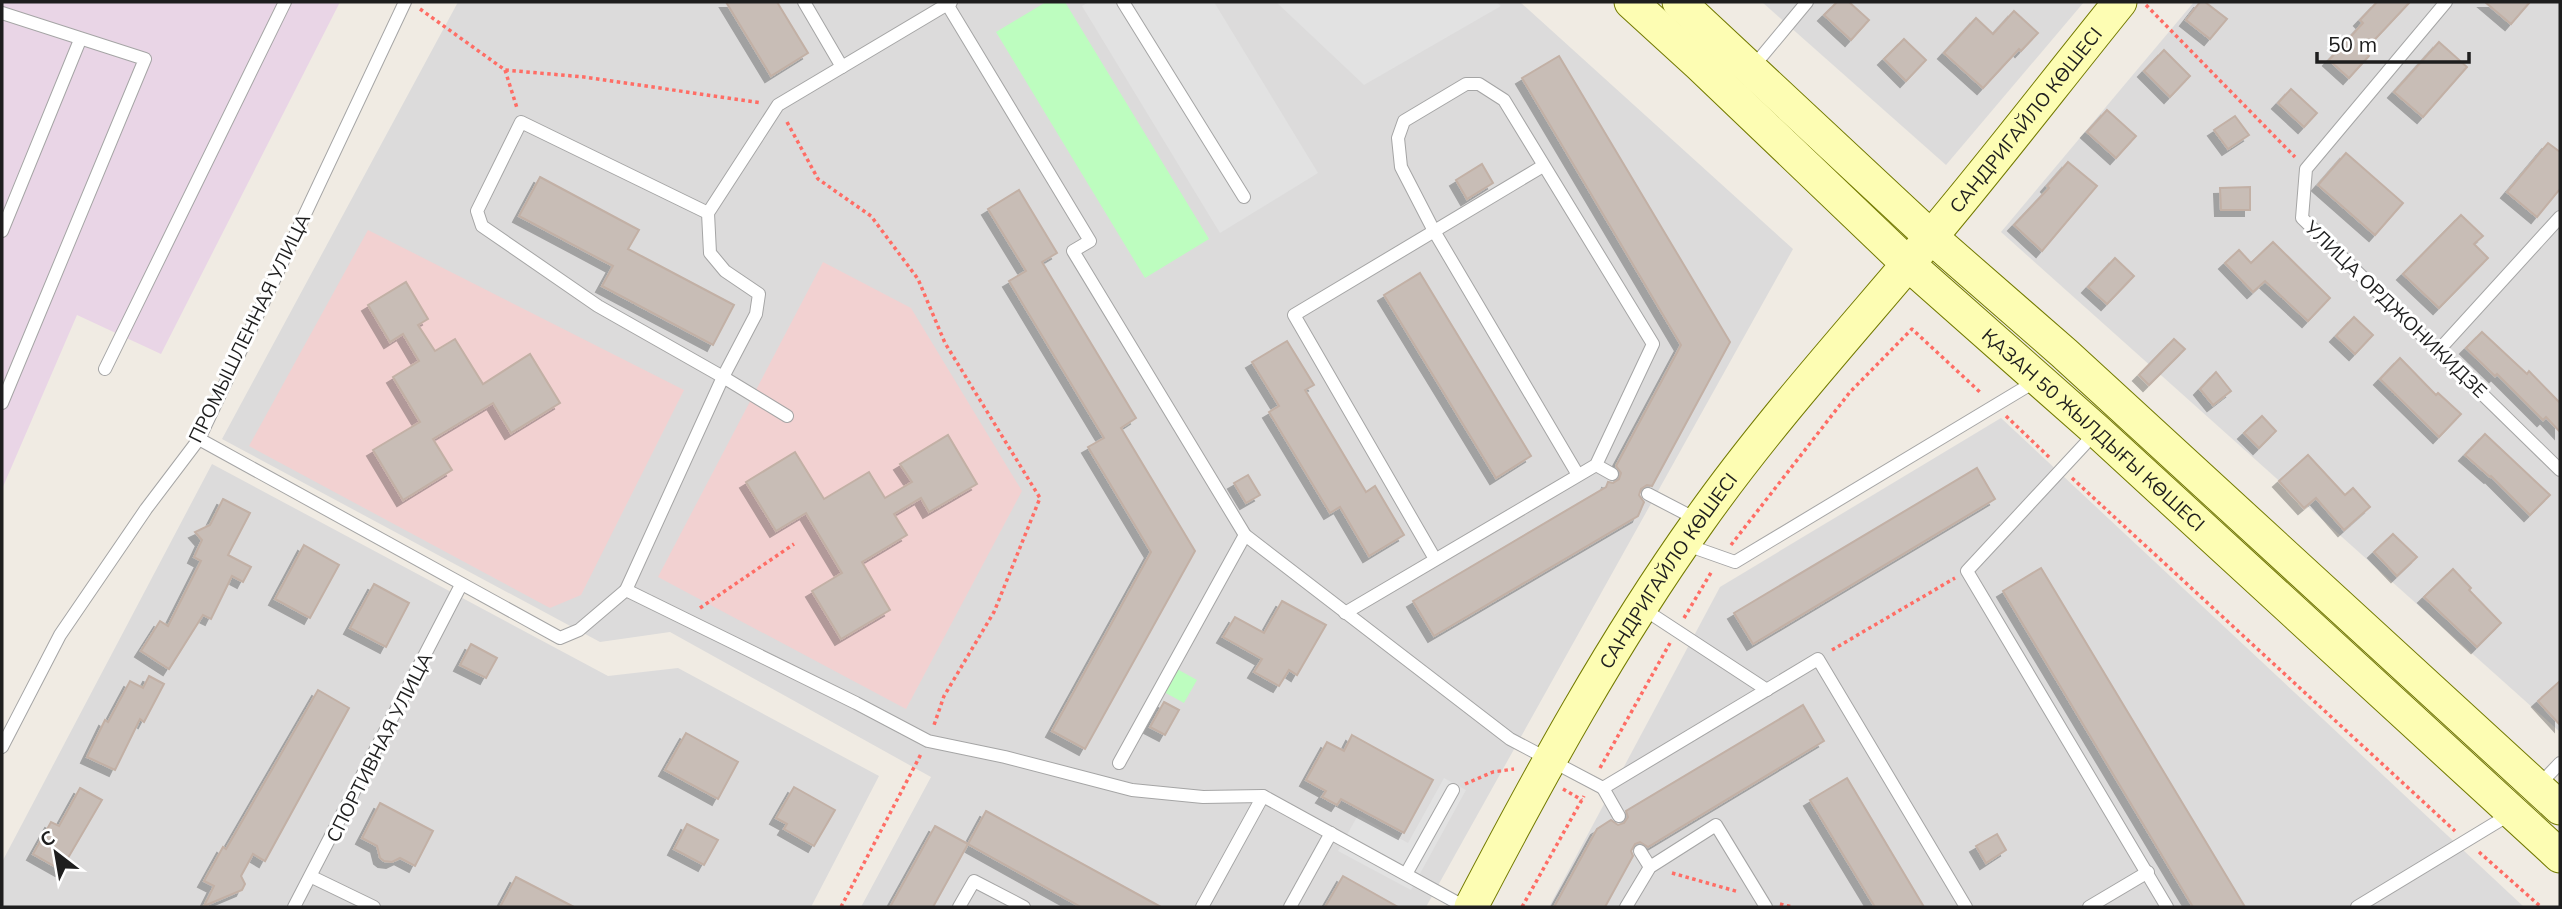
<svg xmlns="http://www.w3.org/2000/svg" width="2562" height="909" viewBox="0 0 2562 909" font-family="Mulish,sans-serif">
	<defs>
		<filter id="shadow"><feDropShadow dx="-6" dy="6" stdDeviation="0" flood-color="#0004"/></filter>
	</defs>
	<rect width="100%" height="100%" fill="#f0ebe3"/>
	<g fill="#dcdbdb">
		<path d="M458,2H1520L1793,249L1426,907H861L931,777L670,632L600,642L222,439Z"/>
		<path d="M1762,2H2084L1946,165Z"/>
		<path d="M2194,2H2560V732L2001,232Z"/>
		<path d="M2001,418L2524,907H1549L1720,587Z"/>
		<path d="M212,464L608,676L678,668L879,776L811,907H2V862Z"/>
	</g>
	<g fill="#f2d1d1">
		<path d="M368,230L684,390L581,595L550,608L249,446Z"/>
		<path d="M823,262L911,308L1022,491L906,709L658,577Z"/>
	</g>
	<path fill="#e9d5e6" d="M2,2H340L161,354L77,315L2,489Z"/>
	<g fill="#bdfdbf">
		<path d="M1046,2H1065L1209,239L1145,278L996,32Z"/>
		<path d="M1177,669L1197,680L1184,703L1164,692Z"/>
	</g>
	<g fill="#e2e2e2">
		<path d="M1089,2H1214L1318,173L1220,233L1082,6Z"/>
		<path d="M1276,2H1496L1501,6L1364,85Z"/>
		<path d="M1444,778L1466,790L1411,890L1338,851L1358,815L1408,843Z"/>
	</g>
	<g fill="#c8bdb6" stroke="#c2b0a5" stroke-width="2" filter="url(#shadow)">
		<path d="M726,2H777L808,53L771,76Z"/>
		<path d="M1837,2H1849L1869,20L1851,40L1824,15Z"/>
		<path d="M2200,2H2205L2227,19L2210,39L2186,20Z"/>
		<path d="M2377,2H2410L2364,51L2369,56L2349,78L2329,60L2363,23L2360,20Z"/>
		<path d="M2485,2H2530L2511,24Z"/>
		<path d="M2014,11L2038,33L2021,51L2019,49L1983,88L1944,53L1976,18L1993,34Z"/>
		<path d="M1904,39L1926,60L1906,81L1884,59Z"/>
		<path d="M2439,42L2467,67L2423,117L2394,92Z"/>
		<path d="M2164,50L2190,76L2170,97L2144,71Z"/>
		<path d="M1559,56L1730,342L1652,486L1647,485L1641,489L1639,495L1644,502L1638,516L1434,636L1413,601L1606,487L1608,482L1613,483L1619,479L1621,473L1616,466L1681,345L1522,78Z"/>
		<path d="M2291,89L2317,113L2304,127L2278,103Z"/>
		<path d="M2107,110L2136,136L2116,158L2087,132Z"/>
		<path d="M2235,116L2249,135L2228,149L2214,130Z"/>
		<path d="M2548,143L2560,152V189L2537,217L2507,192Z"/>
		<path d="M2346,153L2403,203L2375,235L2318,185Z"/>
		<path d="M2068,162L2097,186L2042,251L2014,225L2049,188L2047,186Z"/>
		<path d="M1482,164L1493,183L1467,199L1456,180Z"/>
		<path d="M540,177L639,230L628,249L734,305L713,345L602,286L613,266L519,216Z"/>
		<path d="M2250,187V210H2221L2220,188Z"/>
		<path d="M1019,190L1057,253L1042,262L1136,418L1121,428L1195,551L1085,749L1052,731L1151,552L1088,447L1104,438L1009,281L1026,271L988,209Z"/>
		<path d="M2461,215L2483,236L2474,244L2488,258L2439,308L2403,274Z"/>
		<path d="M2273,242L2330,298L2308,321L2265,281L2253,292L2225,263L2239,250L2251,263Z"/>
		<path d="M2115,258L2134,276L2107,304L2088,287Z"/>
		<path d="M1420,273L1531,456L1496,478L1384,295Z"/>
		<path d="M406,282L428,319L418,325L435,351L455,339L483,384L530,354L560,403L511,433L493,403L433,439L452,470L403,500L373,450L420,422L393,377L419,361L403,334L390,342L368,305Z"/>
		<path d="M2354,317L2373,335L2355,354L2336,336Z"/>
		<path d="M2482,332L2527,374L2529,371L2560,403V432L2546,417L2543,420L2497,374L2495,376L2466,348Z"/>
		<path d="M2174,339L2185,349L2149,385L2139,375Z"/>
		<path d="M1287,341L1314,385L1305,390L1366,492L1375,486L1404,535L1369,556L1340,507L1330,513L1269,412L1279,406L1252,362Z"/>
		<path d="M2400,358L2436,395L2438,393L2461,414L2439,437L2380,379Z"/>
		<path d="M2216,372L2231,391L2213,405L2200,389Z"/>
		<path d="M2262,416L2276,431L2259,448L2244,433Z"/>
		<path d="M2485,434L2550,495L2530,515L2491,476L2490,477L2465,455Z"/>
		<path d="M948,435L977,484L929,512L921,498L894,514L907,535L862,562L890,610L841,639L812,591L842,573L806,513L776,531L746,482L795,452L824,499L869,472L885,498L912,482L900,464Z"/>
		<path d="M2308,455L2345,495L2353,488L2370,507L2344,530L2316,498L2304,508L2279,481Z"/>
		<path d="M1977,468L1995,499L1753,644L1734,613Z"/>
		<path d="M1248,475L1260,495L1246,503L1234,483Z"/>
		<path d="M223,499L250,513L228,555L251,567L243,582L232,576L211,619L203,615L169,669L141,651L160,621L168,626L201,561L194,557L202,540L195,532L210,525Z"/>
		<path d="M2393,534L2417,557L2397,576L2374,552Z"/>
		<path d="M304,545L339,565L310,618L275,599Z"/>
		<path d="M2041,568L2245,907H2193L2003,591Z"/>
		<path d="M2453,569L2471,588L2469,590L2501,623L2477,647L2424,597Z"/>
		<path d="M374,584L409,603L386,647L350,628Z"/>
		<path d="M1282,601L1326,625L1297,675L1289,670L1279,686L1254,672L1262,659L1223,637L1235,617L1264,633Z"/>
		<path d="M471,644L497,658L486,678L460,665Z"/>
		<path d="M149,676L164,684L144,722L140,719L115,770L87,757L105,720L108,722L130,681L143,688Z"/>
		<path d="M2560,681V725L2538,701Z"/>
		<path d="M318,690L349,708L265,861L253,854L241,876L245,884L242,890L204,906L214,886L204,881L223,847L226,849Z"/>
		<path d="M1164,702L1179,710L1165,735L1150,727Z"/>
		<path d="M1803,705L1824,741L1648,847L1640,842L1635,844L1631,851L1633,856L1605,907H1554L1597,829L1611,820L1618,825L1624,823L1628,817L1626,811Z"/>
		<path d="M686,733L738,762L718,799L665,770Z"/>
		<path d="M1352,735L1433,780L1404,833L1341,799L1337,805L1322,797L1326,791L1306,780L1327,742L1344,751Z"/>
		<path d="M1847,778L1924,907H1875L1810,800Z"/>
		<path d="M794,787L835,810L814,846L784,829L787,824L776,818Z"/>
		<path d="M80,788L102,800L61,870L33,854L51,822L59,826Z"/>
		<path d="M380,803L433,831L415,866L400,858L392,862L384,861L380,858L377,846L362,838Z"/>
		<path d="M986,811L1161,907H1081L968,844Z"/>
		<path d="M687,824L718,840L704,865L674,849Z"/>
		<path d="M935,826L968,844L933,907H890Z"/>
		<path d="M1997,834L2006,850L1986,863L1976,846Z"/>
		<path d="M1343,876L1398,907H1325Z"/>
		<path d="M516,877L574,907H500Z"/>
	</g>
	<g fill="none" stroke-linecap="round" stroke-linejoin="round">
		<g stroke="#a5a5a5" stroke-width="14">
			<g id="lane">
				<path d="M804,2L842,67"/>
				<path d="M1123,2L1244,197"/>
				<path d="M2446,2L2306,169L2302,218L2560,470"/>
				<path d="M947,4L1090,241L1073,251L1245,535L1510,739L1603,788L1818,659L1966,907"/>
				<path d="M2,13L145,59L2,403"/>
				<path d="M1752,68L1807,2"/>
				<path d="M708,213L521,122L477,211L482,226L598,306L723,377L756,314L759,294L725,271L710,253L708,213L778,105L951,2"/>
				<path d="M2,231L80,40"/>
				<path d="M2438,351L2560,217"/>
				<path d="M105,369L285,2"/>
				<path d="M2097,431L1967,571L2167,907"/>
				<path d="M199,439L560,638L579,630L626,590L856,703L928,741L1005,757L1132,790L1203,797L1263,796"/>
				<path d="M1596,465L1612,474"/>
				<path d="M1648,494L1698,520"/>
				<path d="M1684,544L1735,562L2036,381"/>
				<path d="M1435,559L1294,315L1543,166"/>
				<path d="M626,590L723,377L787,416"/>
				<path d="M1642,608L1767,690"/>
				<path d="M1345,613L1596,465L1653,344L1504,100L1479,84H1466L1404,121L1398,138L1401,167L1434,231L1578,475"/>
				<path d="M2,747L60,635L146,509L199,439L405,2"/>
				<path d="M1119,763L1245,535"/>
				<path d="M2537,787L2560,763"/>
				<path d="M1603,788L1619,816"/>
				<path d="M1640,851L1650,867"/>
				<path d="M1406,874L1453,790"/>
				<path d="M312,877L374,907"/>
				<path d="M294,907L461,585"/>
				<path d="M959,907L974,881L1024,907"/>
				<path d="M1202,907L1263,796L1465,907"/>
				<path d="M1290,907L1331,833"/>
				<path d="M1626,907L1650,867L1716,825L1766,907"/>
				<path d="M2089,907L2148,872"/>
				<path d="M2357,907L2512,813"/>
			</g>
		</g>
		<g stroke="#737a00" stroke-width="35">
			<g id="secondary">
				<path id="s1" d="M1631,2L1700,65L1908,264L2097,431L2560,856"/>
				<path d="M1679,2L1931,237L2064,353L2560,808"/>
				<path id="s2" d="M1471,907C1540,775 1612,643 1699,521C1769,422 1852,331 1930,238C1995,161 2056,81 2120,2"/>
			</g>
		</g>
		<g stroke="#ff6d65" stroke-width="3.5" stroke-dasharray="3.5 3.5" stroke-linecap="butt">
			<path d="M2146,5L2295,157"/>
			<path d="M420,9L505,70L584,77L762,103"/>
			<path d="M505,70L517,108"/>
			<path d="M787,122L818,179L871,216L918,279L945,343L1040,498L994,612L944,696L933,728"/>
			<path d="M2006,416L2051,459"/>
			<path d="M2072,478L2455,831"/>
			<path d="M1731,545L1850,392L1912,329L1982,394"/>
			<path d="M700,608L794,544"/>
			<path d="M1684,618L1712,571"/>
			<path d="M1832,650L1955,578"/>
			<path d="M1600,768L1670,643"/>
			<path d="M1465,784L1493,772L1514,769"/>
			<path d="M1563,789L1582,800"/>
			<path d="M2479,852L2541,907"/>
			<path d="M1672,873L1739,892"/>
			<path d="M1780,904L1792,907"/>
			<path d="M841,907L921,754"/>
			<path d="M1522,907L1584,796"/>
		</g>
		<use href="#lane" stroke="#fff" stroke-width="12"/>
		<use href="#secondary" stroke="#fdfdb3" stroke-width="33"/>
	</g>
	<g text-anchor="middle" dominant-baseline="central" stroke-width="6" stroke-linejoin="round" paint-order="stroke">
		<g font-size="19" fill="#1e1e1e" stroke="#fff">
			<text stroke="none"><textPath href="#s2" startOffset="966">САНДРИГАЙЛО КӨШЕСІ</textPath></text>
			<text transform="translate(2396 309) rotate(44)">УЛИЦА ОРДЖОНИКИДЗЕ</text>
			<text transform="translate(249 328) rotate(-64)">ПРОМЫШЛЕННАЯ УЛИЦА</text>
			<text stroke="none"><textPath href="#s1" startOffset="630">ҚАЗАН 50 ЖЫЛДЫҒЫ КӨШЕСІ</textPath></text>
			<text stroke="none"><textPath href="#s2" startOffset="390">САНДРИГАЙЛО КӨШЕСІ</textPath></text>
			<text transform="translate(379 747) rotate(-63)">СПОРТИВНАЯ УЛИЦА</text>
		</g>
	</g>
	<rect width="2562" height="909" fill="none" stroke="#1e1e1e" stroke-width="7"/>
	<g transform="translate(56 853) rotate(329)" stroke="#ffffff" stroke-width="5" paint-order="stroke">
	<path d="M0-5L12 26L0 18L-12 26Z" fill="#1e1e1e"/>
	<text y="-10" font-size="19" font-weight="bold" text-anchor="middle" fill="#1e1e1e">С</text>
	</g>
	<path d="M2317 52v10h152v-10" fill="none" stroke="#1e1e1e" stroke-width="3.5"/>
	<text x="2328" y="52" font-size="21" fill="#1e1e1e" stroke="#ffffff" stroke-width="5" paint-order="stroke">50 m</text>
</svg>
